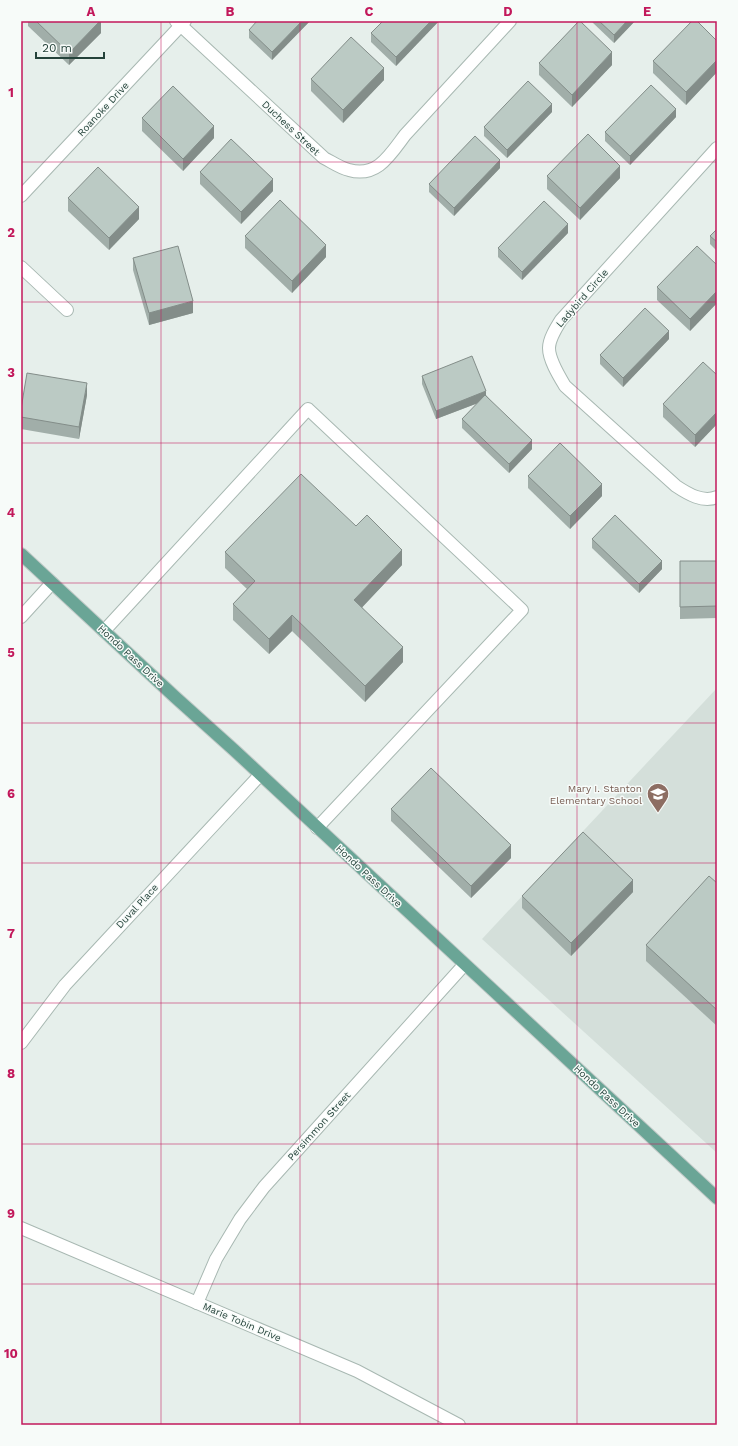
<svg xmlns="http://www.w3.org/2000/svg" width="738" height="1446" viewBox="0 0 738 1446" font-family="'Work Sans',sans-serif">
	<rect width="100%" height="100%" fill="#e6efeb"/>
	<path fill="#d4dfda" d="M717,688V1153L482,939Z"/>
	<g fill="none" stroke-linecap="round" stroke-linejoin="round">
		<g stroke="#a8b8b2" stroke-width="14">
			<g id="minor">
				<path d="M176,21L324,158C332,162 340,168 349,170C377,178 390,155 405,135L510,21"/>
				<path d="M717,148L561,320C556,328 549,339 549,348C549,360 559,376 565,386L676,486C688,494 703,503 717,497"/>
				<path d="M21,196L185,21"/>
				<path d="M21,267L67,310"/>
				<path d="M21,617L52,583"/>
				<path d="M104,631L308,409L522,610L317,828"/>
				<path d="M21,1043L65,985L260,775"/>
				<path d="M21,1228L357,1371L459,1425"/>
				<path d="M197,1303L216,1259L240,1219L264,1187L464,965"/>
			</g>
		</g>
		<g stroke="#c2cac8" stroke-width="14">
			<path id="major" d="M21,554L175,697L234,750L717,1198"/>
		</g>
		<use href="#minor" stroke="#fff" stroke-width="12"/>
		<use href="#major" stroke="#6aa596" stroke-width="12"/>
	</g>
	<g fill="#a1aea9">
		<path d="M28,21H101V33L69,65L28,26Z"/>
		<path d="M310,21L272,60L249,38V30Z"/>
		<path d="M383,21H439L396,66L371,42V33Z"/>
		<path d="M591,21H635L614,43Z"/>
		<path d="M717,41V72L686,105L653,73V61Z"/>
		<path d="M539,63L612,65L572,107L539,75Z"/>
		<path d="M311,79L384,80L343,123L311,91Z"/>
		<path d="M552,112L507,158L484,136V127Z"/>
		<path d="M676,117L630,165L605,141V132Z"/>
		<path d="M142,118L214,138L183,171L142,131Z"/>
		<path d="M500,168L454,216L429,192V184Z"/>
		<path d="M200,172L273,191L241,224L200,184Z"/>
		<path d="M547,176L620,178L580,220L547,189Z"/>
		<path d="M68,198L139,219L109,250L68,211Z"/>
		<path d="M717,229V251L710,244V236Z"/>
		<path d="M568,233L522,280L498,257V248Z"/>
		<path d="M245,236L326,257L292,293L245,248Z"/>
		<path d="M133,258L193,313L149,325L133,270Z"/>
		<path d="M717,265V303L690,331L657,300V287Z"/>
		<path d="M669,339L623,387L600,364V355Z"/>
		<path d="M717,375V424L695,447L663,417V404Z"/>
		<path d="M422,376L486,395L532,449L509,473L462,428V419L478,403L436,419L422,384Z"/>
		<path d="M87,395L79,439L21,429V409Z"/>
		<path d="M528,476L602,496L570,529L528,488Z"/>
		<path d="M356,526L402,565L362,607L403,662L365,702L292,631L269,654L233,620V604L247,589L225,568V552Z"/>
		<path d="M592,539L662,569L639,593L592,548Z"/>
		<path d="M680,561H717V618L680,619Z"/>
		<path d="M391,809L511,858L471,898L391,821Z"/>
		<path d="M717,883V1026L646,961V945Z"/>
		<path d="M633,892L571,956L522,908V896Z"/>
	</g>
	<g fill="#838d89">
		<path d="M100,21H101V33L69,65V53Z"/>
		<path d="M302,21H310L272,60V52Z"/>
		<path d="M431,21H439L396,66V57Z"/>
		<path d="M627,21H635L614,43V35Z"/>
		<path d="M612,52V65L572,107V95Z"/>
		<path d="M717,60V72L686,105V92Z"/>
		<path d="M384,68V80L343,123V110Z"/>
		<path d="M552,104V112L507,158V150Z"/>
		<path d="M676,109V117L630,165V156Z"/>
		<path d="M214,126V138L183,171V159Z"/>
		<path d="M500,160V168L454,216V208Z"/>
		<path d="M620,166V178L580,220V208Z"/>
		<path d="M273,179V191L241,224V212Z"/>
		<path d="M139,207V219L109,250V238Z"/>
		<path d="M568,224V233L522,280V272Z"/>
		<path d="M326,245V257L292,293V281Z"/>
		<path d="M717,291V303L690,331V319Z"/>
		<path d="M193,301V313L149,325V313Z"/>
		<path d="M669,331V339L623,387V378Z"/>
		<path d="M87,383V395L79,439V427Z"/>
		<path d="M486,391V400L436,419V411Z"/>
		<path d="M717,412V424L695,447V435Z"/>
		<path d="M532,440V449L509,473V464Z"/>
		<path d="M602,484V496L570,529V516Z"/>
		<path d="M402,550V565L354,616V600Z"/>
		<path d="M662,561V569L639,593V584Z"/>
		<path d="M292,615V631L269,654V639Z"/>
		<path d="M403,647V662L365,702V686Z"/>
		<path d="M511,845V858L471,898V886Z"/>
		<path d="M633,880V892L571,956V943Z"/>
	</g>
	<g fill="#bbcac4" stroke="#838d89">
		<path d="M36,21H100L69,53Z"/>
		<path d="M257,21H302L272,52L249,30Z"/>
		<path d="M383,21H431L396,57L371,33Z"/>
		<path d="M579,21H580L612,52L572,95L539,63Z"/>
		<path d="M599,21H627L614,35Z"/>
		<path d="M692,21H697L717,41V60L686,92L653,61Z"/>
		<path d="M351,37L384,68L343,110L311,79Z"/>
		<path d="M528,81L552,104L507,150L484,127Z"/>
		<path d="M651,85L676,109L630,156L605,132Z"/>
		<path d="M173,86L214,126L183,159L142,118Z"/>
		<path d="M588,134L620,166L580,208L547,176Z"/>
		<path d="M475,136L500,160L454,208L429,184Z"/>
		<path d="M231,139L273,179L241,212L200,172Z"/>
		<path d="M98,167L139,207L109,238L68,198Z"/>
		<path d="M280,200L326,245L292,281L245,236Z"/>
		<path d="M544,201L568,224L522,272L498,248Z"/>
		<path d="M717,229V242L710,236Z"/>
		<path d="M178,246L193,301L149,313L133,258Z"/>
		<path d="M697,246L717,265V291L690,319L657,287Z"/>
		<path d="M645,308L669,331L623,378L600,355Z"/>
		<path d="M472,356L486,391L436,411L422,376Z"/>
		<path d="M703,362L717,375V412L695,435L663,404Z"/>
		<path d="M27,373L87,383L79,427L21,417V409Z"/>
		<path d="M485,395L532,440L509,464L462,419Z"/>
		<path d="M560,443L602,484L570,516L528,476Z"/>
		<path d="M301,474L356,526L367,515L402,550L354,600L403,647L365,686L292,615L269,639L233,604L255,581L225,552Z"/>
		<path d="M615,515L662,561L639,584L592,539Z"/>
		<path d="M680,561H717V606L680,607Z"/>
		<path d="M431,768L511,845L471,886L391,809Z"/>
		<path d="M583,832L633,880L571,943L522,896Z"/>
		<path d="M709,876L717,883V1010L646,945Z"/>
	</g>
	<path fill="none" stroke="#c2185b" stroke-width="1" stroke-opacity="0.55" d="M161,21V1425M300,21V1425M438,21V1425M577,21V1425M21,162H717M21,302H717M21,443H717M21,583H717M21,723H717M21,863H717M21,1003H717M21,1144H717M21,1284H717"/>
	<defs>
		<g id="school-pin" transform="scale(1.15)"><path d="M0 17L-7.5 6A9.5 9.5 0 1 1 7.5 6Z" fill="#8d6e63" stroke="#f7fbf9"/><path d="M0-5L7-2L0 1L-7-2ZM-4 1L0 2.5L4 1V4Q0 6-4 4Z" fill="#fff"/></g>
	</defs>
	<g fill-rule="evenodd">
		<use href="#school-pin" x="658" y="794"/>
	</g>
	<g text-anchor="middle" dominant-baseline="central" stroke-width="3" stroke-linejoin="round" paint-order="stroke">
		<g font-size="10" fill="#24423a" stroke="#f7fbf9">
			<text transform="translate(103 109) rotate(-47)">Roanoke Drive</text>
			<text transform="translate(291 128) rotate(43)">Duchess Street</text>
			<text transform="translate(582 298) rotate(-49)">Ladybird Circle</text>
			<text transform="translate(131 656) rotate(43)">Hondo Pass Drive</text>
			<text transform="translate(369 876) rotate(43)">Hondo Pass Drive</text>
			<text transform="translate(137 906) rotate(-47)">Duval Place</text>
			<text transform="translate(607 1096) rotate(43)">Hondo Pass Drive</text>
			<text transform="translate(319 1126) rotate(-48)">Persimmon Street</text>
			<text transform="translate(242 1322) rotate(23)">Marie Tobin Drive</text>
		</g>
		<g font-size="10" fill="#785e54" stroke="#f7fbf9" text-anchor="end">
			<text x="642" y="788">Mary I. Stanton<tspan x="642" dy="12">Elementary School</tspan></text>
		</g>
	</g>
	<rect width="738" height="1446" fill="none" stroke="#f7fbf9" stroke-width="44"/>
	<path d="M36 52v6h68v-6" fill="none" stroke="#24423a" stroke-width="2"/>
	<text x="42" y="52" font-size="12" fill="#24423a" stroke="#f7fbf9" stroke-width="3" paint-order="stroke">20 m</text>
	<rect x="22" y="22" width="694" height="1402" fill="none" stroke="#c2185b" stroke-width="1.5"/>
	<g font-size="13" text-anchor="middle" font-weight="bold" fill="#c2185b">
		<text x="91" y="16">A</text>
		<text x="230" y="16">B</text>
		<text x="369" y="16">C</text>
		<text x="508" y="16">D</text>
		<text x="647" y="16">E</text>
		<text x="11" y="97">1</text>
		<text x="11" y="237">2</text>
		<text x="11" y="377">3</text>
		<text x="11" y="517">4</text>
		<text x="11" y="657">5</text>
		<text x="11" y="798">6</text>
		<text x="11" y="938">7</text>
		<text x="11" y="1078">8</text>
		<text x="11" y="1218">9</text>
		<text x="11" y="1358">10</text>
	</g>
</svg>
